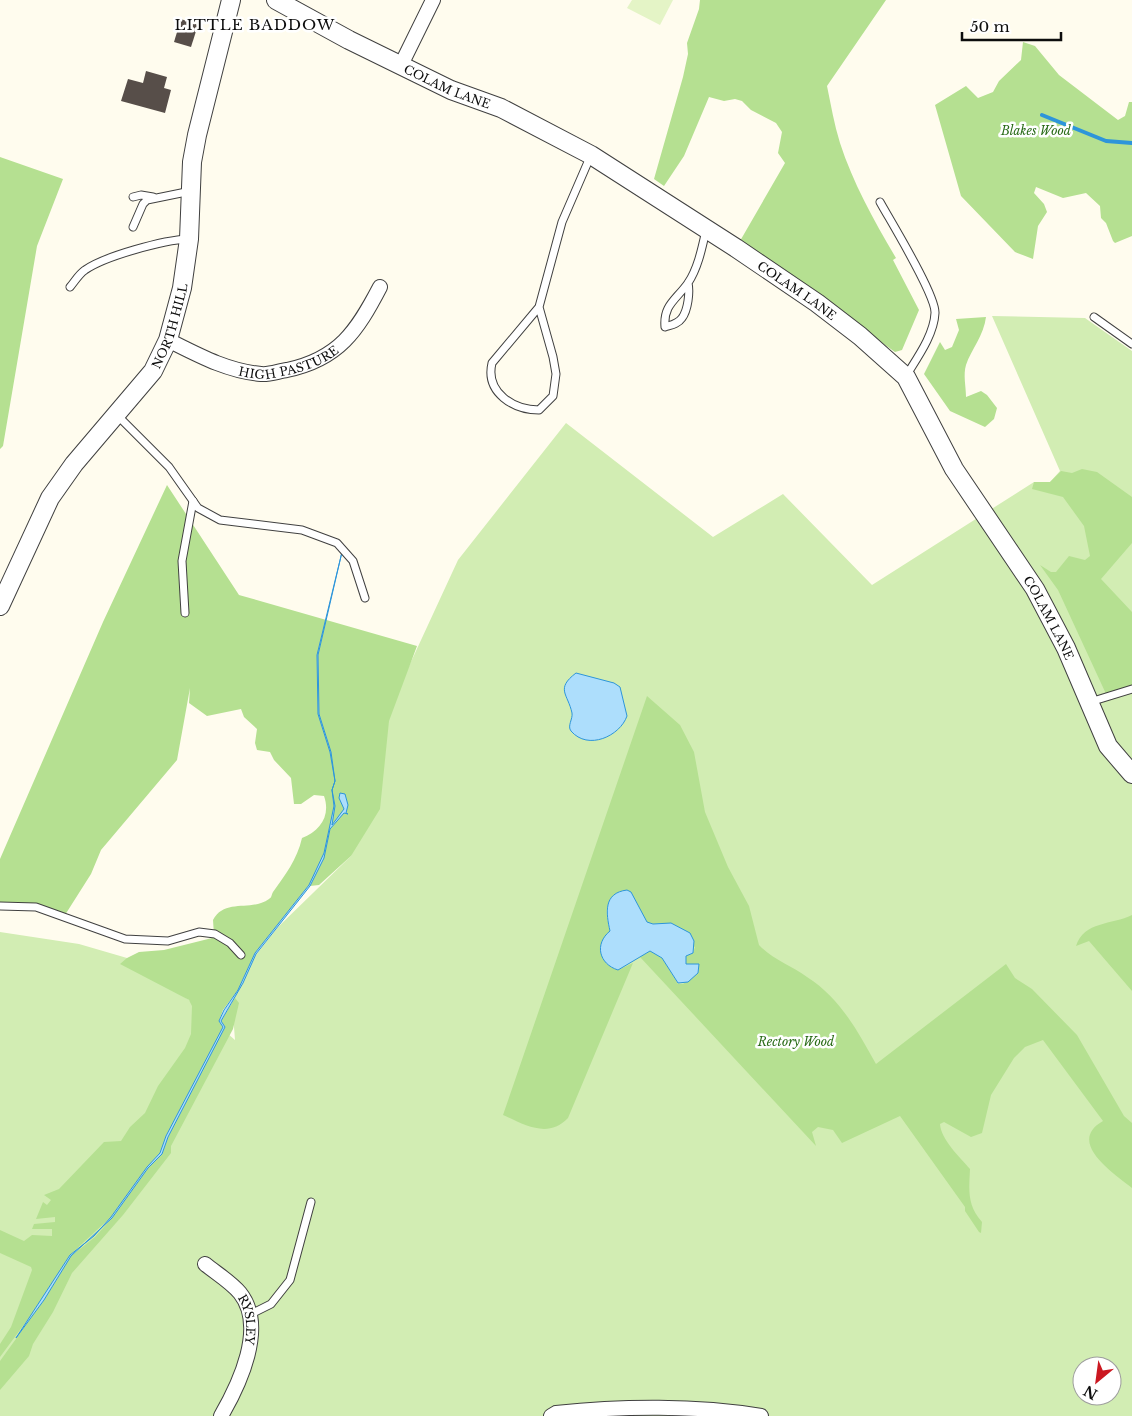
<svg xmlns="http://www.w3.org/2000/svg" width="1132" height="1416" viewBox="0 0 1132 1416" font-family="'Libre Baskerville',serif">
	<rect width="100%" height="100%" fill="#fffcee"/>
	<path fill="#d2edb3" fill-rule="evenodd" d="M992,316L1085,318L1132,351V1416H0V932L79,944L127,958L189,1000L235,1040L232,1001L255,956L277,928L351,856L385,718L458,560L566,423L713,537L783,494L872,585L1034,482H1050L1060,471ZM1082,1366H1112V1396H1082Z"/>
	<g fill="#b5e091">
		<path d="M700,0H886L827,86C831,105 834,124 840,143C853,183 874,221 896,258L893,260L919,310L902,350L895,352L740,241L785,163L778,153L782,132L776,123L751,110L742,101L735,99L724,101L709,97L684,156L664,186L654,179L683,77L688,54L687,43L699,9Z"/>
		<path d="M1023,42L1035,46L1059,75L1118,120L1125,116L1129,102H1132V236L1115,243L1113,241L1106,223L1101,218L1100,206L1086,193L1063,198L1036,187L1034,193L1044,204L1047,212L1038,226L1033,259L1015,252L961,196L935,105L966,86L978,98L993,92L999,81L1021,60Z"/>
		<path d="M0,157L63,179L37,246L3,446L0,449Z"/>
		<path d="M986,317C984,335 971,350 966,365C963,375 966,386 966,397L981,391L987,395L997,408L994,419L985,427L950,411L924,374L940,342L945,350L952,347L959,330L956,319Z"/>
		<path d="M1082,469L1097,472L1132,497V543L1101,579L1132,612V688L1107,696L1058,590L1040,565L1051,572H1056L1069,556L1085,560L1090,556L1084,526L1063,497L1032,489L1034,482H1050L1061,471L1072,473Z"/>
		<path d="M167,485L239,595L417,646L389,721L380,809L351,856L319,885L310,886L313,880L255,953L238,990L223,1010L219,1021L223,1027L166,1136L160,1153L147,1167L111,1217L70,1255L43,1299L0,1357V1344L11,1327L32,1270L31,1267L0,1253V1230L24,1241L32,1235L52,1236V1229H32L34,1224L55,1222V1217L36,1219L43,1202L47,1205L51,1200L44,1195L59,1189L104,1142L121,1141L130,1127L145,1113L158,1086L185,1048L191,1034L192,1006L189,1000L120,964L127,958L139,952L164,950L212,938L214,935L213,920C225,898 251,912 269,899C272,897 271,896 273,892C285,875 297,860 302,838C320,831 331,816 324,796L314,795L301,804H294L291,778L274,760L270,752L257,750L255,743L257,729L244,717L241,709L207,716L189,703L190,688L177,760L101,850L91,874L65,915L0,905V859L103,622Z"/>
		<path d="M647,696L680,725L694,752L705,812L728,867L749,906L759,945C772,959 792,966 807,977C840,998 857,1030 876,1064L1006,964L1015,978L1032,989L1077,1035L1124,1116L1132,1123V1188C1113,1173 1066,1142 1103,1121L1043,1040L1025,1047L1014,1058L991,1095L982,1133L971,1137L944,1122L940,1124C941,1140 960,1157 970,1169C969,1191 967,1205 982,1222L981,1233L979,1232L965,1211V1207L900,1116L842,1143L833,1130L818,1127L812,1132L816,1146L640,957L650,951L662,958L678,984H683L698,973L699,965L686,964V956L693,953L695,947L647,922L620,891C602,905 606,912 610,932C594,944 600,964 618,970L633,963L568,1118C548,1139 525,1125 503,1115Z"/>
		<path d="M1132,915V991L1089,941L1076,946C1084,921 1112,925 1132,915Z"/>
		<path d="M235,998L239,1003L233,1029L171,1146V1153L123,1215L72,1273L53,1312L33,1344L29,1356L0,1390V1361L44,1300L71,1256L95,1237L112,1218L148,1168L162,1154L168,1137L225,1027L221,1021Z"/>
	</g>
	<path fill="#e4f4c6" d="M632,0H673L660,25L627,8Z"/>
	<g fill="#addefc" stroke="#2d95da">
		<path d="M342,552L318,655L319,714L331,752L335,781L332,790L335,806L332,825L344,809L339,798L340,793L345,794L348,805L346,813L348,814L344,813L330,829L324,858L310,886L256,954L243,983L221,1021L225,1027L168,1137L162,1154L148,1168L112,1218L71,1256L44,1300L16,1338L70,1255L94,1236L111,1217L147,1167L160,1153L166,1136L223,1027L219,1021L224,1010L238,990L255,953L309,885L324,853L334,806L332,790L335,781L330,752L318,714L317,655Z"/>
		<path d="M576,673L614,683L620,687L627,716C620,736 588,751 571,731C567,726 573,719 572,713C568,694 555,689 576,673Z"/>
		<path d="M627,890L631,892L647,922L653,924L671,923L690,933L694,941L693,953L686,956V964H699L698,973L688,982L678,983L662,958L650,951L618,970C599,964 594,944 610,931C606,913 603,893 627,890Z"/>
	</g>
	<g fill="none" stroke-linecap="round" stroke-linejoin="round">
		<path stroke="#2d95da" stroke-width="4" d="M1042,115L1106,141L1132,143"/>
	</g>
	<g fill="#574e49">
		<path d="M181,19L198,25L191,47L174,42Z"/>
		<path d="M146,71L167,77L164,88L171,90L165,113L121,101L128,79L143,83Z"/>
	</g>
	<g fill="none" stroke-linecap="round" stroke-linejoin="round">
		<g stroke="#404040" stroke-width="9">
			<g id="service">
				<path d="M133,197L141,195L153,197"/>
				<path d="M880,202C891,222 936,295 935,313C934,335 917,358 906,376"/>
				<path d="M133,227L143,204L147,200L191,191"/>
				<path d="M688,283C690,292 688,310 682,318C678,324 671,325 665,327C663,305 676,300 688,283C698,268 702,248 706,230"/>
				<path d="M70,287C75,281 79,274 85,270C105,256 164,240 188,239"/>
				<path d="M539,307L492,363C485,393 514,410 539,410L553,396L556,374L553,357L539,307L562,222L591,155"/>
				<path d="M1094,317L1132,344"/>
				<path d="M117,415L169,467L198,508L220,520L302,530L337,543L353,561L365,598"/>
				<path d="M185,613L182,561L193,501"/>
				<path d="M1090,702L1132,689"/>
				<path d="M0,906L36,907L125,939L168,941L199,932L215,934L230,943L241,955"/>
				<path d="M249,1315L271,1304L290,1280L311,1202"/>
			</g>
		</g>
		<g stroke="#404040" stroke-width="16">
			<g id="minor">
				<path d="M401,65L433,0"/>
				<path id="s1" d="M168,340C198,355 227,371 261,374C269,375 279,371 287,370C339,359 357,331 380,287"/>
				<path id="s2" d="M205,1264C216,1273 231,1282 240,1293C267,1327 239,1385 221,1416"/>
				<path d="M551,1416L556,1413C621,1406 697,1405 761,1416"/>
			</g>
		</g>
		<g stroke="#404040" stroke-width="20">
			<g id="tertiary">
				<path id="s3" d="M276,0L349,40L451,90L501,108L591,155L736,248L817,303L860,336L906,377L954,469L1035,589L1066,648L1108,746L1132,774"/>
				<path id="s4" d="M0,606L50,498L74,464L153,371L168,340L182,288L189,239L192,162L197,135L231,0"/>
			</g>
		</g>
		<use href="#service" stroke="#fff" stroke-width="7"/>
		<use href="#minor" stroke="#fff" stroke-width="14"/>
		<use href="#tertiary" stroke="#fff" stroke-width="18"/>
	</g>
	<g text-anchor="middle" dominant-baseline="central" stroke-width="5" stroke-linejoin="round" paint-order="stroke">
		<g font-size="12" fill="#0d0d0d" stroke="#fff">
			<text stroke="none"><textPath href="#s3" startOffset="192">COLAM LANE</textPath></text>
			<text stroke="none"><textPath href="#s3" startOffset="598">COLAM LANE</textPath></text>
			<text stroke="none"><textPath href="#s4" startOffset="331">NORTH HILL</textPath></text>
			<text stroke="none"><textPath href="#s1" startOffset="129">HIGH PASTURE</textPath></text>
			<text stroke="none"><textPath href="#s3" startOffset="1018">COLAM LANE</textPath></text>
			<text stroke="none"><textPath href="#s2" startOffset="74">RYSLEY</textPath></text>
		</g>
		<g font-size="12" font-style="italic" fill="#296b17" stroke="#fff">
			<text x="1036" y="130">Blakes Wood</text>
			<text x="796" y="1041">Rectory Wood</text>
		</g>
		<g font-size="15" letter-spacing="1" fill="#0d0d0d" stroke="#fff">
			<text x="255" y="24">LITTLE BADDOW</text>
		</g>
	</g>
	<g transform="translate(1097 1381) rotate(209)"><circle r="24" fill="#ffffff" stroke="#9e9e9e"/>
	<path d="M0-4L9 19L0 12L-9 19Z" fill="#cb1821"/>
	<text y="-8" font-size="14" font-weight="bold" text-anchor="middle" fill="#0d0d0d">N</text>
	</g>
	<path d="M962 32v8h99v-8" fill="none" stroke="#0d0d0d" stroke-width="2.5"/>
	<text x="970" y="32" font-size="15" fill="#0d0d0d" stroke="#ffffff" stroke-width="4" paint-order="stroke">50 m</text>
</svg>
